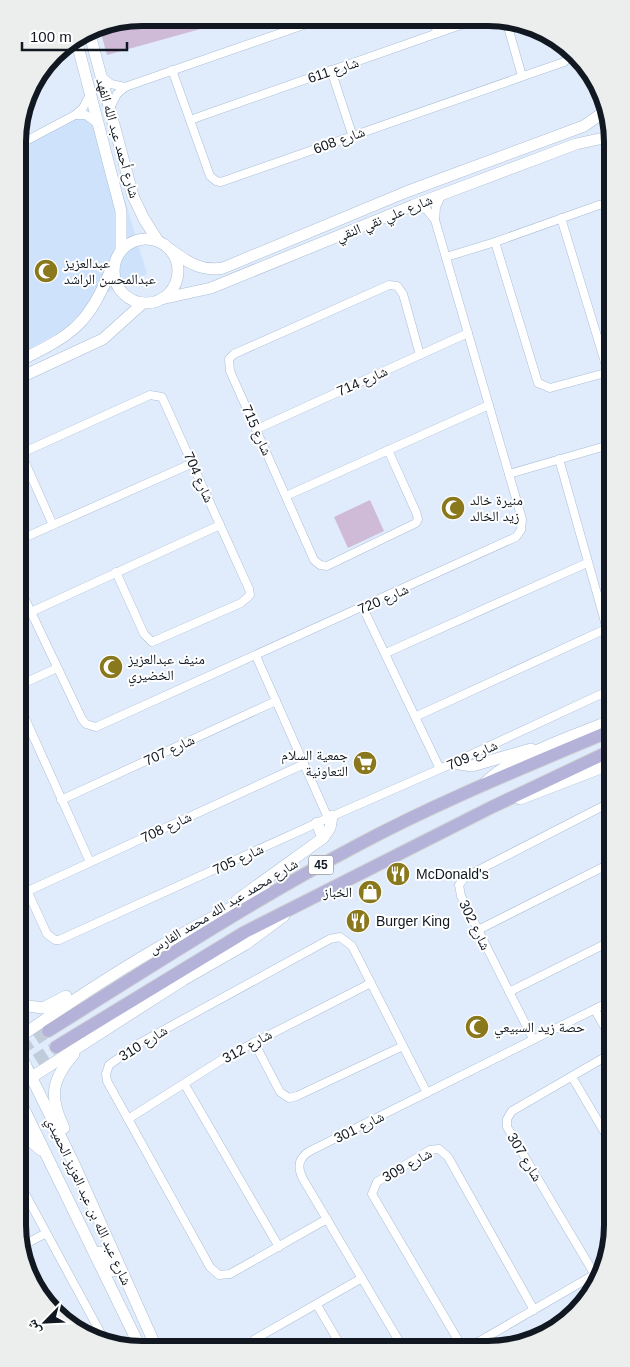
<svg xmlns="http://www.w3.org/2000/svg" width="630" height="1367" viewBox="0 0 630 1367" font-family="Arial,'Noto Naskh Arabic',sans-serif">
	<rect width="100%" height="100%" fill="#e0ecfc"/>
	<path fill="#cee2fc" d="M75,115L95,121L121,187L147,274L97,297L63,330L19,355L18,145Z"/>
	<g fill="#cfbbd7">
		<path d="M142,18H240L107,55L99,26Z"/>
		<path d="M370,500L384,531L348,548L334,517Z"/>
	</g>
	<g fill="none" stroke-linecap="round" stroke-linejoin="round">
		<g stroke="#c1ccdb" stroke-width="12" stroke-dasharray="12 6" stroke-linecap="butt">
			<path d="M21,1049L48,1031"/>
			<path d="M21,1070L56,1047"/>
		</g>
		<g stroke="#aabed6" stroke-width="9">
			<g id="street">
				<path d="M434,19L437,33"/>
				<path d="M506,20L522,76"/>
				<path d="M172,70L210,176L216,181L221,182L564,62L573,53"/>
				<path d="M331,70L352,134"/>
				<path d="M102,77L111,84L125,87"/>
				<path d="M110,108L117,94L125,87L321,19"/>
				<path d="M75,115H86L98,124"/>
				<path d="M190,120L475,20"/>
				<path d="M18,145L75,115L83,108L90,94"/>
				<path d="M609,204L599,205L495,242L538,383L550,388L609,372"/>
				<path d="M414,205L427,210L435,220"/>
				<path d="M561,218L608,372"/>
				<path d="M446,257L495,242"/>
				<path d="M257,429L468,333"/>
				<path d="M388,450L416,512L418,519L416,523L327,566L320,565L314,560L230,371L229,359L234,354L389,285L397,286L403,294L420,355"/>
				<path d="M559,459L607,629"/>
				<path d="M509,474L609,445"/>
				<path d="M286,496L489,405"/>
				<path d="M53,525L23,458L24,452L150,395L162,397L249,589L250,595L241,603L152,642L144,634L116,572"/>
				<path d="M19,540L193,463"/>
				<path d="M19,587L82,719L86,724L96,727L516,537L521,530L522,519L435,220L436,207L442,194"/>
				<path d="M363,608L440,769L610,690"/>
				<path d="M31,612L220,525"/>
				<path d="M386,653L587,563"/>
				<path d="M20,685L57,668"/>
				<path d="M20,707L90,862"/>
				<path d="M417,716L610,627"/>
				<path d="M61,800L276,701"/>
				<path d="M328,818L440,769"/>
				<path d="M20,875L47,934L55,940H59L328,818L256,656"/>
				<path d="M28,891L304,764"/>
				<path d="M478,930L611,863"/>
				<path d="M509,992L611,941"/>
				<path d="M595,1010L612,1040"/>
				<path d="M533,1039L461,896L459,885L465,877L611,802"/>
				<path d="M254,1042L280,1092L289,1098L297,1096L403,1046"/>
				<path d="M572,1077L612,1145"/>
				<path d="M185,1085L279,1247"/>
				<path d="M128,1119L226,1057L371,983"/>
				<path d="M22,1188L105,1341"/>
				<path d="M327,1219L230,1274L219,1275L210,1267L107,1081L106,1074L109,1065L140,1043L330,939L340,937L352,946L427,1093"/>
				<path d="M22,1246L46,1233"/>
				<path d="M595,1275L507,1127V1119L512,1111L612,1053"/>
				<path d="M317,1305L341,1346"/>
				<path d="M461,1345L372,1194L377,1182L430,1150L439,1149L448,1157L534,1310"/>
				<path d="M473,1345L597,1273"/>
				<path d="M402,1346L303,1179C297,1167 298,1158 310,1151L611,1001"/>
				<path d="M252,1347L255,1339L362,1278"/>
			</g>
		</g>
		<g stroke="#aabed6" stroke-width="12">
			<g id="secondary">
				<path d="M89,31L133,196L144,219L158,241"/>
				<path d="M76,39L121,211V250"/>
				<circle cx="146" cy="271" r="32"/>
				<path d="M171,250C187,262 202,272 223,268L406,192L584,126L608,109"/>
				<path d="M161,299L211,288L414,205L576,144L608,137"/>
				<path d="M19,361C74,334 88,325 112,267"/>
				<path d="M19,378L103,339L143,303"/>
				<path d="M454,763L472,766L531,749"/>
				<path d="M487,781C509,758 579,733 610,721"/>
				<path d="M520,799L611,764"/>
				<path d="M317,823L323,838"/>
				<path d="M237,900L323,838L330,828L332,816"/>
				<path d="M21,1005L43,1008L66,996"/>
				<path d="M21,1036C99,982 179,931 266,891"/>
				<path d="M21,1056L75,1166L156,1347"/>
				<path d="M21,1084L183,980L246,944L284,916"/>
				<path d="M21,1103L140,1347"/>
				<path d="M64,1128C49,1097 51,1080 74,1054"/>
				<path d="M21,1133L41,1150"/>
				<path d="M95,1255L100,1252L104,1253L114,1271"/>
			</g>
		</g>
		<g stroke="#cfd1d3" stroke-width="14">
			<g id="primary">
				<path d="M48,1031C149,968 250,902 356,846C438,802 525,767 610,731"/>
				<path d="M56,1047L245,932L490,808L610,751"/>
			</g>
		</g>
		<use href="#street" stroke="#fff" stroke-width="8"/>
		<use href="#secondary" stroke="#fff" stroke-width="11"/>
		<use href="#primary" stroke="#b4b2d8" stroke-width="12"/>
	</g>
	<defs>
		<g id="mosque-disc" transform="scale(1.25)"><circle r="9.5" fill="#8a781d" stroke="#fff"/><path d="M3.5-4.9A6 6 0 1 0 3.5 4.9A5 5 0 1 1 3.5-4.9Z" fill="#fff"/></g>
		<g id="supermarket-disc" transform="scale(1.25)"><circle r="9.5" fill="#8a781d" stroke="#fff"/><path d="M-6-5.5h2.5l.6 2H6L4.5 2H-2.5L-4.4-4H-6ZM-1.5 3.2a1.3 1.3 0 1 0 .1 0ZM3 3.2a1.3 1.3 0 1 0 .1 0Z" fill="#fff"/></g>
		<g id="restaurant-disc" transform="scale(1.25)"><circle r="9.5" fill="#8a781d" stroke="#fff"/><path d="M-5-6h1v4h1v-4h1v4h1v-4h1v5L-1.5 .5V6h-2V.5L-5-1ZM5-6V6H3V1.5H1.5Q1.5-4 5-6Z" fill="#fff"/></g>
		<g id="shop-disc" transform="scale(1.25)"><circle r="9.5" fill="#8a781d" stroke="#fff"/><path d="M-5-2.5h2.3a2.7 3.5 0 0 1 5.4 0H5L5.5 6h-11ZM-1.5-2.5h3a1.5 2.3 0 0 0-3 0Z" fill="#fff"/></g>
	</defs>
	<g fill-rule="evenodd">
		<use href="#mosque-disc" x="46" y="271"/>
		<use href="#mosque-disc" x="453" y="508"/>
		<use href="#mosque-disc" x="111" y="667"/>
		<use href="#supermarket-disc" x="365" y="763"/>
		<use href="#restaurant-disc" x="398" y="874"/>
		<use href="#shop-disc" x="370" y="892"/>
		<use href="#restaurant-disc" x="358" y="921"/>
		<use href="#mosque-disc" x="477" y="1027"/>
	</g>
	<g text-anchor="middle" dominant-baseline="central" stroke-width="4" stroke-linejoin="round" paint-order="stroke">
		<rect fill="#fff" stroke="#585d64" stroke-width="1" x="308.5" y="855.5" width="25" height="19" rx="4"/>
		<g font-size="12" font-weight="bold" fill="#111821">
			<text x="321" y="865">45</text>
		</g>
		<g font-size="14" fill="#111821" stroke="#fff">
			<text transform="translate(333 70) rotate(-19)">شارع 611</text>
			<text transform="translate(118 138) rotate(74)">شارع أحمد عبد الله الفهد</text>
			<text transform="translate(339 140) rotate(-20)">شارع 608</text>
			<text transform="translate(384 218) rotate(-22)">شارع علي نقي النقي</text>
			<text transform="translate(362 381) rotate(-24)">شارع 714</text>
			<text transform="translate(257 430) rotate(66)">شارع 715</text>
			<text transform="translate(199 477) rotate(66)">شارع 704</text>
			<text transform="translate(383 599) rotate(-24)">شارع 720</text>
			<text transform="translate(169 750) rotate(-25)">شارع 707</text>
			<text transform="translate(472 755) rotate(-24)">شارع 709</text>
			<text transform="translate(166 827) rotate(-25)">شارع 708</text>
			<text transform="translate(238 859) rotate(-25)">شارع 705</text>
			<text transform="translate(223 906) rotate(-31)">شارع محمد عبد الله محمد الفارس</text>
			<text transform="translate(475 925) rotate(64)">شارع 302</text>
			<text transform="translate(143 1043) rotate(-32)">شارع 310</text>
			<text transform="translate(247 1046) rotate(-29)">شارع 312</text>
			<text transform="translate(359 1127) rotate(-26)">شارع 301</text>
			<text transform="translate(525 1157) rotate(59)">شارع 307</text>
			<text transform="translate(407 1165) rotate(-29)">شارع 309</text>
			<text transform="translate(89 1201) rotate(65)">شارع عبد الله بن عبد العزيز الحميدي</text>
		</g>
		<g font-size="14" fill="#111821" stroke="#fff" text-anchor="start">
			<text x="64" y="263">عبدالعزيز<tspan x="64" dy="16">عبدالمحسن الراشد</tspan></text>
			<text x="470" y="500">منيرة خالد<tspan x="470" dy="16">زيد الخالد</tspan></text>
			<text x="128" y="659">منيف عبدالعزيز<tspan x="128" dy="16">الخضيري</tspan></text>
			<text x="348" y="755" text-anchor="end">جمعية السلام<tspan x="348" dy="16">التعاونية</tspan></text>
			<text x="416" y="874">McDonald's</text>
			<text x="352" y="892" text-anchor="end">الخباز</text>
			<text x="376" y="921">Burger King</text>
			<text x="494" y="1027">حصة زيد السبيعي</text>
		</g>
	</g>
	<path d="M0 0H630V1367H0ZM142 26H488A116 116 0 0 1 604 142V1225A116 116 0 0 1 488 1341H142A116 116 0 0 1 26 1225V142A116 116 0 0 1 142 26Z" fill="#eceded" fill-rule="evenodd"/>
	<path fill="none" stroke="#111821" stroke-width="6" d="M142 26H488A116 116 0 0 1 604 142V1225A116 116 0 0 1 488 1341H142A116 116 0 0 1 26 1225V142A116 116 0 0 1 142 26Z"/>
	<g transform="translate(45 1322) rotate(246)" stroke="#ffffff" stroke-width="4" paint-order="stroke">
	<path d="M0-4L9 19L0 12L-9 19Z" fill="#111821"/>
	<text y="-8" font-size="14" font-weight="bold" text-anchor="middle" fill="#111821">ش</text>
	</g>
	<path d="M22 42v8h105v-8" fill="none" stroke="#111821" stroke-width="2.5"/>
	<text x="30" y="42" font-size="15" fill="#111821" stroke="#ffffff" stroke-width="4" paint-order="stroke">100 m</text>
</svg>
